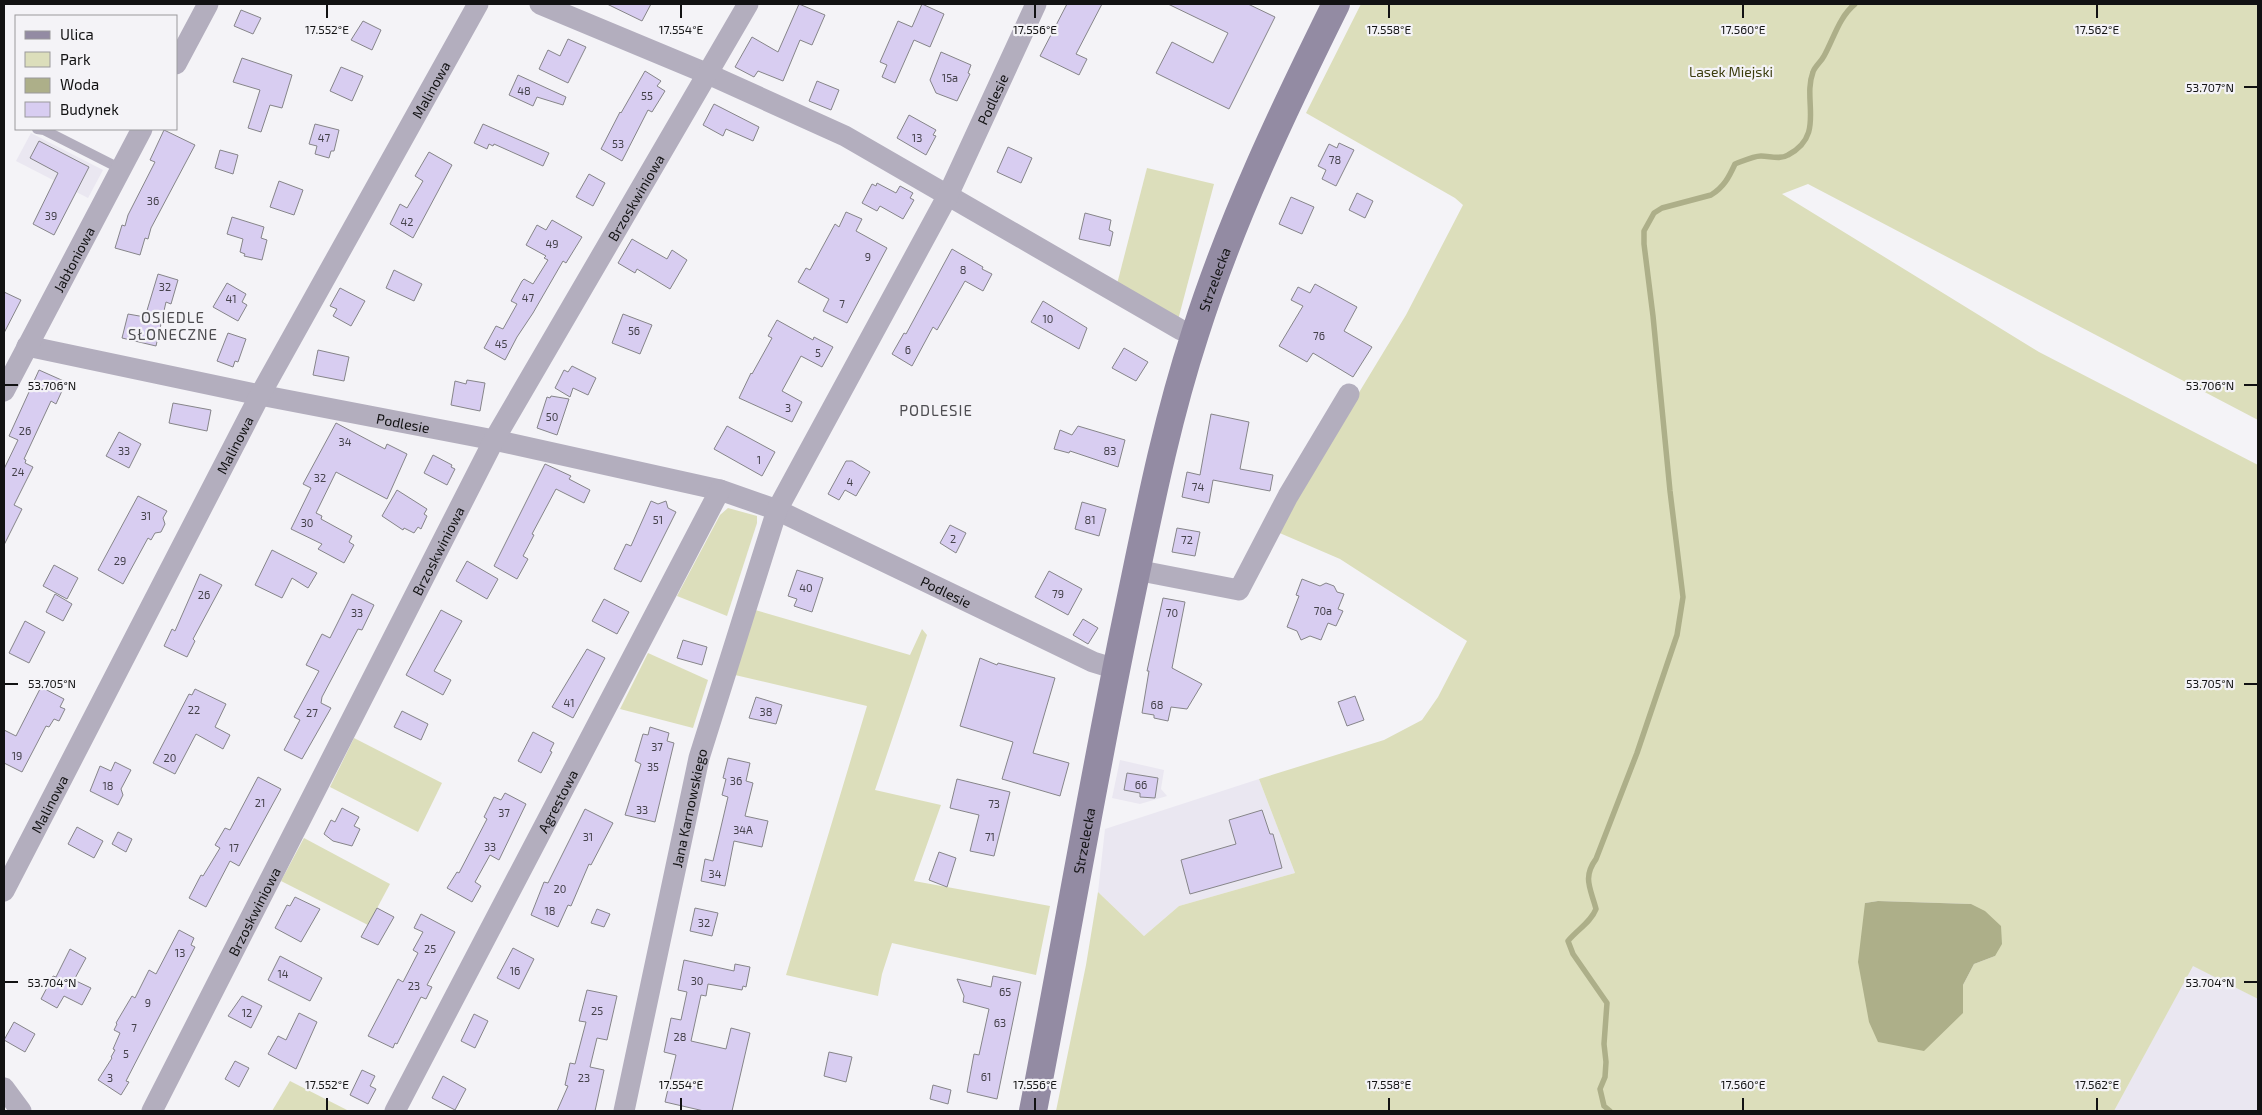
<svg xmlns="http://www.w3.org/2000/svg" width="2262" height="1115" viewBox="0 0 2262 1115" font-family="'Exo 2',sans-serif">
	<rect width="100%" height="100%" fill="#f4f3f7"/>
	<g fill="#eae7f1">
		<path d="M31,133L103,170L88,198L16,161Z"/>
		<path d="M1120,760L1164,770L1161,789L1167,796L1140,804L1112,798Z"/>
		<path d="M1259,779L1295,873L1179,906L1144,936L1098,892L1105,829Z"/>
		<path d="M2193,965L2258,999V1111H2114Z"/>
	</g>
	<g fill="#dcdebb" fill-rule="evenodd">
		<path d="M1361,4H2258V420L1808,184L1782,194L2039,352L2258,465V999L2193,966L2114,1111H1056L1086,965L1098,892L1144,936L1179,906L1295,873L1259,779L1384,740L1422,720L1438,697L1467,641L1340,559L1275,531L1406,315L1463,205L1455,198L1306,113ZM1878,901L1971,904L1995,956L1974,964L1963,985L1865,903Z"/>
		<path d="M1147,168L1214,184L1178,320L1116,288Z"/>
		<path d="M728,508L757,516V523L727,616L677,596L720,515Z"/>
		<path d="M755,610L910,655L922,629L927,635L875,790L941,805L914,881L1050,906L1036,975L892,943L882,974L878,996L786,975L867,706L735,675Z"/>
		<path d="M648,653L708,680L693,728L620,709Z"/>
		<path d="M354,738L442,783L418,832L330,787Z"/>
		<path d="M304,838L390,884L368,925L281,881Z"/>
		<path d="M290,1081L349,1111H272Z"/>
	</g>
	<path fill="#adaf89" d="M1878,901L1971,904L1985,911L2001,926L2002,944L1995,956L1974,964L1963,985V1013L1924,1051L1878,1042L1869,1022L1858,962L1865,903Z"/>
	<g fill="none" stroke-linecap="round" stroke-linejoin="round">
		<path stroke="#adaf89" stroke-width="5.5" d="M1610,1111L1604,1106L1600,1089L1605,1077L1606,1062L1604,1044L1607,1003L1573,954L1568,941C1577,930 1591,922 1596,909C1591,889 1582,878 1596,859L1637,753L1677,635L1683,597L1670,491L1653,316L1644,244V231L1654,213L1662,208L1711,195C1724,187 1729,177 1735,164C1743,161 1753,156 1761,156C1770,156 1780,160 1788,155C1826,135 1802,101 1813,72C1815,66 1821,62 1824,56C1834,38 1839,17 1855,4"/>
	</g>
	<g fill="#d8cdf1" stroke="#868589">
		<path d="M607,4H651L642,21Z"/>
		<path d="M799,4L825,15L812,45L800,40L783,81L758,71L754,77L735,67L752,37L778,52Z"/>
		<path d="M922,4L944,14L930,47L914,40L895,83L882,77L887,65L880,62L898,21L912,27Z"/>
		<path d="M1067,4H1102L1076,54L1087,59L1079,75L1040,56Z"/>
		<path d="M1168,4H1248L1275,17L1229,109L1156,73L1172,42L1213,63L1228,33Z"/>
		<path d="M241,10L261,18L253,34L234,26Z"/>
		<path d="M363,21L381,30L372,50L351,40Z"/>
		<path d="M568,39L586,47L568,83L539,69L548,50L560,56Z"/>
		<path d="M941,52L971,65L968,73L970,74L957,101L936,93L930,80Z"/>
		<path d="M242,58L292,75L282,108L270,105L261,132L248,128L260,90L233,82Z"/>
		<path d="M341,67L363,76L352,101L330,91Z"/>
		<path d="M645,71L661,81L657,86L665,91L652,112L648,110L622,161L601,149L620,112L621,113Z"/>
		<path d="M518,75L566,97L563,105L537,97L533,106L509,95Z"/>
		<path d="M817,81L839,90L831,110L809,101Z"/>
		<path d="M714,104L759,127L753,141L726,129L723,136L703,125Z"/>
		<path d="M909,115L936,130L933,135L936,136L926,155L897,138Z"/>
		<path d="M315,124L339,130L334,151H331L329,158L315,154L317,146L309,144Z"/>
		<path d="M483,124L549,153L543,166L494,144L493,146L489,144L487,149L474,143Z"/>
		<path d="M164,130L195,145L151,228L148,239L145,238L140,255L115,248L122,225L125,226L128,215L155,162L150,160Z"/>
		<path d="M39,141L89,167L54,235L33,224L58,173L30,158Z"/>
		<path d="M1339,143L1354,150L1336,186L1322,179L1326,170L1318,166L1329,144L1337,148Z"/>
		<path d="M1008,147L1032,158L1021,183L997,172Z"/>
		<path d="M220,150L238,155L233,174L215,168Z"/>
		<path d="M429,152L452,165L413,238L390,224L400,204L407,208L423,181L415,176Z"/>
		<path d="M589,174L605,183L593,206L576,197Z"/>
		<path d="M279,181L303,190L294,215L270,207Z"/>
		<path d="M877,183L896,193L900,186L913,193L910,198L914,200L903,219L880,206L877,211L862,203L872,184L876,186Z"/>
		<path d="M1357,193L1373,201L1365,218L1349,210Z"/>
		<path d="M1291,197L1314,207L1302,234L1279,224Z"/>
		<path d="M846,212L862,219L856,231L887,248L847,323L823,311L829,299L798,282L806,268L810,270L835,224L839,227Z"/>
		<path d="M1085,213L1111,220L1109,230L1113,232L1110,246L1079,239Z"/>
		<path d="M232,217L264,227L261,238L267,240L262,260L244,256L245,254L240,252L243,239L227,234Z"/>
		<path d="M552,220L582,237L566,263L563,261L533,313L517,337L505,360L484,348L496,326L503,329L517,304L511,301L522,281L524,279L533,284L548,260L544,258L546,256L526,245L537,225L546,230Z"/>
		<path d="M632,239L667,259L672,250L687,260L670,289L637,269L635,273L618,263Z"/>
		<path d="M952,249L983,267L982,269L992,274L983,291L965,281L937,330L933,327L912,366L892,354L904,333L906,334Z"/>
		<path d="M394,270L422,284L414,301L386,288Z"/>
		<path d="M158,274L178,280L171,304L166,302L156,346L122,338L128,314L145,317Z"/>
		<path d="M227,283L246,294L242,302L247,305L238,321L213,307Z"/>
		<path d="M1315,284L1357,307L1344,331L1372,347L1353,377L1313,353L1307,362L1279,346L1303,306L1291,300L1298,287L1310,293Z"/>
		<path d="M340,288L365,301L351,326L333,316L337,309L330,306Z"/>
		<path d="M4,292L21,300L4,333Z"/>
		<path d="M1043,301L1087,328L1079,349L1031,322Z"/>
		<path d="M623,314L652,325L640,354L612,343Z"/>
		<path d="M777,320L813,340L814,337L833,347L822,367L801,356L782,391L802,402L792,422L739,398L751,373L752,374L772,338L768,336Z"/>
		<path d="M228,333L246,339L238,362L235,361L233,367L217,361Z"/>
		<path d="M1124,348L1148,362L1136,381L1112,368Z"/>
		<path d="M318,350L349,357L344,381L313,375Z"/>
		<path d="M572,366L596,378L588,395L573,388L570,397L555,388L564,370L568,372Z"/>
		<path d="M39,370L66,382L56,404L51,401L24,459L26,460L25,463L33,467L14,505L22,509L4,545V469L18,440L9,436Z"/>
		<path d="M467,380L485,383L480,411L451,405L455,381L466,384Z"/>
		<path d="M551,396L569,399L557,435L537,428L547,397L550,398Z"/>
		<path d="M173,403L211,410L207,431L169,423Z"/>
		<path d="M1211,414L1249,422L1240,469L1273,475L1270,491L1213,480L1209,503L1182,497L1187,472L1200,475Z"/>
		<path d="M336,423L385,449L387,444L407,454L387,499L336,472L316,513L322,516L321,519L352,536L349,542L354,545L344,563L318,549L322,544L291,529L311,488L303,484Z"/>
		<path d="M727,426L775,452L762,476L714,449Z"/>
		<path d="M1078,426L1125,440L1118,467L1070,451L1069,453L1054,449L1060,430L1072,435Z"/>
		<path d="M119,432L141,444L129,468L106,456Z"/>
		<path d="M433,455L452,465L451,467L455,469L447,485L424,473Z"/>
		<path d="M846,461H852L870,472L856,496L845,490L839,500L828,494Z"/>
		<path d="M545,464L571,476L569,479L590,490L584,503L556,489L532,534L534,535L523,556L528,559L517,579L494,566Z"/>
		<path d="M397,490L427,509L424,514L427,516L421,529L418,527L414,533L404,528L403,530L382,516Z"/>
		<path d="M138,496L167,511L163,518L165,524L161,532L155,533L151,540L148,538L123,584L98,570Z"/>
		<path d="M651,501L658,504L666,501L668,508L676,512L641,582L614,569L626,544L631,546Z"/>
		<path d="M1082,502L1106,509L1099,536L1075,529Z"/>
		<path d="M950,525L966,533L956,553L940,543Z"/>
		<path d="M1177,528L1200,532L1195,556L1172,552Z"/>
		<path d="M272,550L317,573L308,588L292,578L282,598L255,585Z"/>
		<path d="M467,561L498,579L487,599L456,581Z"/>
		<path d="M54,565L78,578L67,599L43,586Z"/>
		<path d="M797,570L823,578L812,612L794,606L797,599L788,596Z"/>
		<path d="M1049,571L1082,589L1068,615L1035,597Z"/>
		<path d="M200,574L222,585L193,639L195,641L187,657L164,646L172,629L175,631Z"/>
		<path d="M1302,579L1320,586L1326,583L1334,586L1337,592L1344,594L1338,609L1343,611L1336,626L1328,623L1321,640L1310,636L1301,640L1297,631L1287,627L1299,596L1296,595Z"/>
		<path d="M55,594L72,604L63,621L46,612Z"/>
		<path d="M352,594L374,605L362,630L358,629L322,697L321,703L331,708L302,759L284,750L300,720L294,717L319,671L306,665L322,634L330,638Z"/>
		<path d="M1163,598L1185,602L1172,668L1202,684L1187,709L1171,707L1168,721L1154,718V715L1142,713L1149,671H1147Z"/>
		<path d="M604,599L629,612L617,634L592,621Z"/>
		<path d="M441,610L462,621L434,671L451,680L443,695L406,675Z"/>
		<path d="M1083,619L1098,628L1088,644L1073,635Z"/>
		<path d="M25,621L45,632L29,663L9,653Z"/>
		<path d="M683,640L707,647L702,665L677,658Z"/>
		<path d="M587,649L605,658L573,718L552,707Z"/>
		<path d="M980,658L997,665L998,663L1055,678L1033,753L1069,763L1060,796L1002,779L1013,742L960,726Z"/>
		<path d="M41,687L64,699L60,707L65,709L59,721L54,719L49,727L46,726L22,772L4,763V730L16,736Z"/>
		<path d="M195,689L226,704L215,727L230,735L223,749L196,734L175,774L153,763L189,694L192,695Z"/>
		<path d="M1355,696L1364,720L1347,726L1338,702Z"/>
		<path d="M756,697L782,705L776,724L749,718Z"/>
		<path d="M402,711L428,724L421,740L394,727Z"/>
		<path d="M650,727L669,733L667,741L674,743L655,822L625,815L641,764L635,761L643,734L648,735Z"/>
		<path d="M533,732L554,743L550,751L552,752L541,773L518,761Z"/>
		<path d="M728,758L750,763L746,781L753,783L745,816L768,821L762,847L734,841L725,886L701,881L705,859L713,861L728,797L722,795L726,779L723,778Z"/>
		<path d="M115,762L131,770L121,789L123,795L118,805L90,791L100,766L111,771Z"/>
		<path d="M1127,773L1158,778L1155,798L1140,797V793L1124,790Z"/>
		<path d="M258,777L281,789L239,866L230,861L206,907L189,898L201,875L203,876L220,848L215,845L225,828L230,830Z"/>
		<path d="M957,779L1010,792L994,856L970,851L979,815L950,808Z"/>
		<path d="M505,793L526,804L499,860L490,855L475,882L481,886L472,902L447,888L457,872L459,873L487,819L484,817L494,797L501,800Z"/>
		<path d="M342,808L359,817L354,826L360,829L352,846L333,841L324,834L331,820L335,822Z"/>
		<path d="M585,809L613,823L591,865L589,864L571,906L568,905L558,927L531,915L544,882L548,883Z"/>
		<path d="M1262,810L1270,834H1273L1282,868L1190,894L1181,860L1236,844L1229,820Z"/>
		<path d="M77,827L103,841L94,858L68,844Z"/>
		<path d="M118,832L132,839L126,852L112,844Z"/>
		<path d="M939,852L956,858L947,887L929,880Z"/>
		<path d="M295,897L320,909L301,942L275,928L287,905L290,906Z"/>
		<path d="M377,908L394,917L378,945L361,937Z"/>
		<path d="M695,908L718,913L712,936L690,931Z"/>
		<path d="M597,909L610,914L604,927L591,923Z"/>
		<path d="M421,914L455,932L427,985L432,987L426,999L421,997L397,1044L395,1043L393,1048L368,1036L398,979L403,982L418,953L413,950L423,932L414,928Z"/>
		<path d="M179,930L194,938L191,945L195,947L126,1081L129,1082L121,1095L98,1080L112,1058L111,1057L115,1050L113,1049L120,1033L114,1030L117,1024L116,1023L132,996L135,998L149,970L156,974Z"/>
		<path d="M513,948L534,959L519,989L497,978Z"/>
		<path d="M70,949L86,958L74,980L91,988L82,1005L64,996L57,1008L41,999L53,976L56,977Z"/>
		<path d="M280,956L322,978L310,1001L268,980Z"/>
		<path d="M684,960L734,971L735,964L750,967L746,987L743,986L742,990L708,984L706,996L701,995L691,1041L726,1049L731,1028L750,1033L732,1111H704L665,1102L676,1055L664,1052L671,1018L681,1020L687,992L678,990Z"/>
		<path d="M993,976L1021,982L997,1099L967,1092L974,1054L979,1055L989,1009L963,1002L964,996L957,979L991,987Z"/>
		<path d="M587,990L617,996L607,1040L597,1038L590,1067L604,1070L595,1111H557L568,1086L565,1085L570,1063L575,1064L586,1022L579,1021Z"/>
		<path d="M242,996L262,1006L251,1028L228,1016Z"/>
		<path d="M299,1013L317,1022L296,1069L268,1054L278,1036L286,1040Z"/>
		<path d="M474,1014L488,1021L475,1048L461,1041Z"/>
		<path d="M14,1022L35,1034L25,1052L4,1040Z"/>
		<path d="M829,1052L852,1057L846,1082L824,1076Z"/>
		<path d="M235,1061L249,1068L239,1087L225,1079Z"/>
		<path d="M362,1070L375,1076L370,1086L376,1089L368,1104L350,1095Z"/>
		<path d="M443,1076L466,1089L455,1110L432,1098Z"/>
		<path d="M933,1085L951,1090L948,1104L930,1099Z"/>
	</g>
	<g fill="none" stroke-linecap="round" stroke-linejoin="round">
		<path stroke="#b3aebe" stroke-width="10" d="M37,129L44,130L121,169"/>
		<g stroke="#b3aebe" stroke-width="21">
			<path d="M540,4L708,74L845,136L1181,330L1195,334"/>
			<path d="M176,64L208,4"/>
			<path id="s1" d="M27,346L260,395L494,440L720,490L777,510L1093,662L1116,669"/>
			<path id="s2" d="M4,391L142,129"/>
			<path d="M1136,570L1239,590L1288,496L1349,394"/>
			<path id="s3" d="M4,891L260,395L478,4"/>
			<path d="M4,1088L21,1111"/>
			<path id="s4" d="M152,1111L494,440L748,4"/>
			<path id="s5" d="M395,1111L720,490"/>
			<path id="s6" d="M624,1111L699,758L777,510L948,195L1036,4"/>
		</g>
		<path stroke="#938ba3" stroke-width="28" id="s7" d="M1033,1111C1065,946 1093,780 1127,616C1147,521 1165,426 1195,334C1231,220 1283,111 1336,4"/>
	</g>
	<path fill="none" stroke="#121213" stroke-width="2" d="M327,5V18M681,5V18M1035,5V18M1389,5V18M1743,5V18M2097,5V18M2244,87H2257M5,385H18M2244,385H2257M5,684H18M2244,684H2257M5,982H18M2244,982H2257M327,1098V1110M681,1098V1110M1035,1098V1110M1389,1098V1110M1743,1098V1110M2097,1098V1110"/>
	<g text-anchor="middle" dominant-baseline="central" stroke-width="4.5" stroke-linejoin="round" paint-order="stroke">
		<g font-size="11" fill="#44414a">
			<text x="950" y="77">15a</text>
			<text x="524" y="90">48</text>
			<text x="647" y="95">55</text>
			<text x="324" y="137">47</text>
			<text x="917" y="137">13</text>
			<text x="618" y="143">53</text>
			<text x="1335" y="159">78</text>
			<text x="153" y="200">36</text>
			<text x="51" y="215">39</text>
			<text x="407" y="221">42</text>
			<text x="552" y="243">49</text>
			<text x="868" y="256">9</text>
			<text x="963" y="269">8</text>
			<text x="165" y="286">32</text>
			<text x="528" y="297">47</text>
			<text x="231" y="298">41</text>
			<text x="842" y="303">7</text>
			<text x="1048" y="318">10</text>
			<text x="634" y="330">56</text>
			<text x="1319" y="335">76</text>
			<text x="501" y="343">45</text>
			<text x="908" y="349">6</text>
			<text x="818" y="352">5</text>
			<text x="788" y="407">3</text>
			<text x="552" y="416">50</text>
			<text x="25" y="430">26</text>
			<text x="345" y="441">34</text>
			<text x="124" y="450">33</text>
			<text x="1110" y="450">83</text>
			<text x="759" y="459">1</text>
			<text x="18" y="471">24</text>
			<text x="320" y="477">32</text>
			<text x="850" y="481">4</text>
			<text x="1198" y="486">74</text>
			<text x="146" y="515">31</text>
			<text x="658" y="519">51</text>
			<text x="1090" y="519">81</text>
			<text x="307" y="522">30</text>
			<text x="953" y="538">2</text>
			<text x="1187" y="539">72</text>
			<text x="120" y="560">29</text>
			<text x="806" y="587">40</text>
			<text x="1058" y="593">79</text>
			<text x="204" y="594">26</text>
			<text x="1323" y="610">70a</text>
			<text x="357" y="612">33</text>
			<text x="1172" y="612">70</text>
			<text x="569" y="702">41</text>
			<text x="1157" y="704">68</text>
			<text x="194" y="709">22</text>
			<text x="766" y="711">38</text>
			<text x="312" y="712">27</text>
			<text x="657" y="746">37</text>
			<text x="17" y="755">19</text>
			<text x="170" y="757">20</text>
			<text x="653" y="766">35</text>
			<text x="736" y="780">36</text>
			<text x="1141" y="784">66</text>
			<text x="108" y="785">18</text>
			<text x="260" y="802">21</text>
			<text x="994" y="803">73</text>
			<text x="642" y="809">33</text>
			<text x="504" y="812">37</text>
			<text x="743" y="829">34A</text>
			<text x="588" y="836">31</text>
			<text x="990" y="836">71</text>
			<text x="490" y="846">33</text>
			<text x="234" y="847">17</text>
			<text x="715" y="873">34</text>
			<text x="560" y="888">20</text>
			<text x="550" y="910">18</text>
			<text x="704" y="922">32</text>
			<text x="430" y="948">25</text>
			<text x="180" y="952">13</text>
			<text x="515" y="970">16</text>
			<text x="283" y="973">14</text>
			<text x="697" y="980">30</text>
			<text x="414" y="985">23</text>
			<text x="1005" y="991">65</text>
			<text x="148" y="1002">9</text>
			<text x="597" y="1010">25</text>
			<text x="247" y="1012">12</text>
			<text x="1000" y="1022">63</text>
			<text x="134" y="1027">7</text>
			<text x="680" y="1036">28</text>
			<text x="126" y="1053">5</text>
			<text x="986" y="1076">61</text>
			<text x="110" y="1077">3</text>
			<text x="584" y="1077">23</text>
		</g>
		<g font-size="14" fill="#3c3d0e" stroke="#f4f3f7">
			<text x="1731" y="71">Lasek Miejski</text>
		</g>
		<g font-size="14" fill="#121213" stroke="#f4f3f7">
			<text stroke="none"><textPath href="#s3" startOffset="908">Malinowa</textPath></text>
			<text stroke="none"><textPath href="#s6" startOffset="1085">Podlesie</textPath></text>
			<text stroke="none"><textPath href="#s4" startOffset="1034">Brzoskwiniowa</textPath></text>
			<text stroke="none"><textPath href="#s2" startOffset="149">Jabłoniowa</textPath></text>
			<text stroke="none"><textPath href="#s7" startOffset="852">Strzelecka</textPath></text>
			<text stroke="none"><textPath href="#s1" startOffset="384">Podlesie</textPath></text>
			<text stroke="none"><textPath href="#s3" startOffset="502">Malinowa</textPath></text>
			<text stroke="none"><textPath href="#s4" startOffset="629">Brzoskwiniowa</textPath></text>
			<text stroke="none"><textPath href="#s1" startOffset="956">Podlesie</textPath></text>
			<text stroke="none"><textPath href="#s5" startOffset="350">Agrestowa</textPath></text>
			<text stroke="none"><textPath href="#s3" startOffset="98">Malinowa</textPath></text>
			<text stroke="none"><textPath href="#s6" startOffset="310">Jana Karnowskiego</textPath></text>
			<text stroke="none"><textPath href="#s7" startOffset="275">Strzelecka</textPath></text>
			<text stroke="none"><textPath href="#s4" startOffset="224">Brzoskwiniowa</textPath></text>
		</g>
		<g font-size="15" letter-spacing="1" fill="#4e4d51" stroke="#f4f3f7">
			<text x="173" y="317">OSIEDLE<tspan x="173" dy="17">SŁONECZNE</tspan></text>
			<text x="936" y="410">PODLESIE</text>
		</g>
	</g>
	<g font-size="12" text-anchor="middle" fill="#121213" stroke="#f4f3f7" stroke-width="4.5" stroke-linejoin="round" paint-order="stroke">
		<text x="327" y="34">17.552°E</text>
		<text x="681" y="34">17.554°E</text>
		<text x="1035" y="34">17.556°E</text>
		<text x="1389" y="34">17.558°E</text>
		<text x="1743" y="34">17.560°E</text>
		<text x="2097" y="34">17.562°E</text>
		<text x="2210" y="92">53.707°N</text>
		<text x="52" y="390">53.706°N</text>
		<text x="2210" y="390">53.706°N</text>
		<text x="52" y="688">53.705°N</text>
		<text x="2210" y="688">53.705°N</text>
		<text x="52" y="987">53.704°N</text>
		<text x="2210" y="987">53.704°N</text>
		<text x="327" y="1089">17.552°E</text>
		<text x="681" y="1089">17.554°E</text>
		<text x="1035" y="1089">17.556°E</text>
		<text x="1389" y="1089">17.558°E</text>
		<text x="1743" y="1089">17.560°E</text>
		<text x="2097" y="1089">17.562°E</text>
	</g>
	<rect width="2262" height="1115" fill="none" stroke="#121213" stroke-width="10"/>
	<rect x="15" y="15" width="162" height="115" fill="#f4f3f7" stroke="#9a999c"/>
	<rect x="25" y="31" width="25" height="8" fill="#938ba3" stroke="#9a999c"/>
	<text x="60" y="40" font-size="15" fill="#121213">Ulica</text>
	<rect x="25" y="52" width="25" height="15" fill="#dcdebb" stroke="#9a999c"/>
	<text x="60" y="65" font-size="15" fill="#121213">Park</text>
	<rect x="25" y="78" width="25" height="15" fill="#adaf89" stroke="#9a999c"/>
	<text x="60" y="90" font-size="15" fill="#121213">Woda</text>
	<rect x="25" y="102" width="25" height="15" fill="#d8cdf1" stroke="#9a999c"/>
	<text x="60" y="115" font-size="15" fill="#121213">Budynek</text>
</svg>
